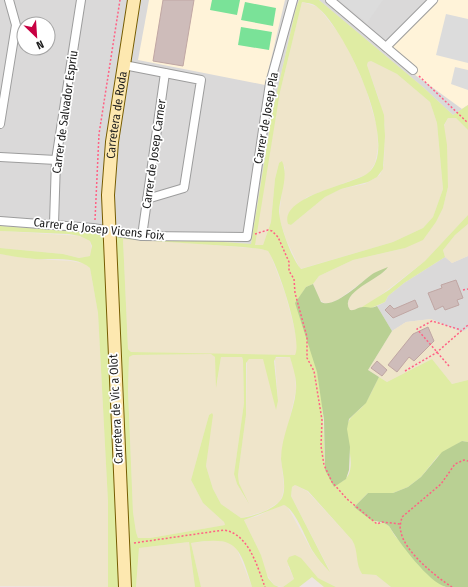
<svg xmlns="http://www.w3.org/2000/svg" width="468" height="587" viewBox="0 0 468 587" font-family="'Fira Sans Condensed',sans-serif">
	<rect width="100%" height="100%" fill="#eee5e1"/>
	<g fill="#dad9d9" fill-rule="evenodd">
		<path d="M0,0H299L296,8L272,114L251,244L0,226ZM24,24H48V48H24Z"/>
		<path d="M319,0H468V105L453,115L423,87Z"/>
		<path d="M468,256V328L464,331H459L431,319L406,322L392,331L377,306L385,302L388,296L404,283L445,257L452,263Z"/>
	</g>
	<g fill="#fff3d9">
		<path d="M149,0H285L265,85L138,60Z"/>
		<path d="M439,0H468V105L462,109L385,53Z"/>
	</g>
	<g fill="#efe5ca">
		<path d="M302,2L318,7L344,40L365,86L377,127L378,147L375,163L368,174L307,197L296,206L288,224L291,225L325,197L341,189L365,184L380,175L384,165L385,125L379,99L367,65L368,62L371,61L397,74L430,102L437,123L443,189L433,217L423,228L393,242L300,269L286,239L279,217L285,167L279,163L275,179L271,222L263,245H254L280,92Z"/>
		<path d="M448,118H456L468,130V215L425,261L369,304L353,311L350,310L347,305L349,299L354,291L386,270L373,274L339,299L330,303H324L319,299L313,284L319,276L353,260L401,249L425,237L436,222L443,208L448,187L443,128Z"/>
		<path d="M468,224V256L452,263L445,257L443,250L455,235Z"/>
		<path d="M0,231L80,236L90,241L92,251L90,256L79,258L63,254L0,248Z"/>
		<path d="M123,238L261,249L268,251L271,256L285,293L293,323L297,341V352L295,355L212,354L215,357L216,361L217,383L221,357H242L243,360L244,403L234,474L237,484L248,503L239,483L238,475L246,415L247,361L249,359L257,358L263,359L265,362L276,409L278,401L275,358L290,357L295,373L296,390L281,458L284,487L282,497L279,502L265,511L241,518L221,504L213,489L206,466L212,413L209,415L191,480L203,503L224,522L225,525L150,538H138L136,532L133,512L128,389L129,357L133,355L200,354L131,352L128,349Z"/>
		<path d="M0,254L34,259L71,261L86,264L90,268L98,313L108,502V587L0,586Z"/>
		<path d="M431,319L459,331H464L468,328V380L452,384L432,359L387,382L368,370L392,331L406,322Z"/>
		<path d="M295,485L307,491L352,540L357,550L359,568L362,574L376,575L391,587H336L318,578L309,569L288,566L294,579L283,587L274,585L265,572L261,555L244,520L258,516L276,507L284,505L287,506L312,551L322,564L330,571L291,496L292,487Z"/>
		<path d="M217,540L230,543L236,547L252,587H201L191,543Z"/>
		<path d="M189,542L195,587H136L139,548Z"/>
	</g>
	<g fill="#dfeca3" fill-rule="evenodd">
		<path d="M299,0H319L423,87L453,115L468,105V130L456,118H448L444,125L447,145L448,187L443,208L436,222L423,240L405,248L353,260L319,276L313,284L306,287L296,303C303,326 311,348 317,371C325,404 323,437 325,470L341,482C360,473 345,442 347,426C349,417 356,413 362,407C369,400 374,386 379,377L387,382L432,359L452,384L468,380V442L462,441L438,456L421,477L408,487L393,493H368L354,507L378,523H384L389,526L395,536L434,579L445,587H391L376,575L362,574C355,564 359,551 352,540L308,491L295,485L292,487L291,496L330,572C323,565 317,558 312,550C306,539 295,509 284,505L244,520L261,555L268,578L274,585L279,587H252C239,545 237,536 191,543L201,587H195L189,542L139,548L136,587H108V502L98,313L90,268C77,256 51,260 35,259C23,258 11,256 0,254V248L63,254L79,258L90,256L92,246L90,241L80,236L69,234L0,231V226L251,244L272,114L296,8ZM302,2C307,3 312,3 316,6C344,26 402,147 368,173C355,184 279,196 288,224L291,225L325,197L341,189L368,182L377,177L383,169L385,136L384,115L367,65L368,62L371,61L397,74L430,102L437,123L443,189L433,217L423,228L393,242L301,269C292,260 279,223 279,211C280,195 289,176 282,161L279,163L275,179L271,222L263,245H255L280,92ZM123,239L243,247L261,249L268,251C278,265 303,341 295,355L131,352L128,349ZM211,354L215,357L216,388L221,357H242L243,360L244,403L234,474L237,484L249,504L239,483L238,475L246,415V363L249,359H263L276,410L278,401L274,361L276,357H290C293,368 297,378 296,390C294,413 281,436 281,459C282,471 287,487 282,498C275,510 253,516 241,518L221,504L213,489L206,466L213,415L212,413L209,415L191,480L203,503L224,522L225,525L150,538H138L136,532L133,512L128,390L129,357L133,355Z"/>
		<path d="M468,215V224L455,235L443,250L445,257L404,283L388,296L385,302L369,309L362,307L389,290L425,261Z"/>
		<path d="M295,555L301,558L318,578L336,587H324L312,577L299,587H283L294,579L287,561L289,557Z"/>
	</g>
	<g fill="#b9d093">
		<path d="M388,267C381,279 338,292 350,310C355,311 358,307 363,307C369,307 371,309 377,306L392,331L368,370L379,377L366,403L349,419L347,429L350,447L349,470L346,479L334,487L325,470L324,420L317,372L295,303L306,287L313,284L321,302C334,310 363,280 374,273C378,271 383,269 388,267Z"/>
		<path d="M462,441L468,442V587C461,587 452,587 446,587C429,583 398,541 389,526L384,523L371,520L354,507L368,493H393L408,487L421,477L442,452Z"/>
	</g>
	<g fill="#7ae298">
		<path d="M212,0H240L237,15L210,10Z"/>
		<path d="M245,2L276,8L273,26L241,20Z"/>
		<path d="M241,27L272,32L269,50L238,45Z"/>
	</g>
	<g fill="#dcdcdc">
		<path d="M339,0H383L367,23Z"/>
		<path d="M446,14L468,19V63L436,55Z"/>
		<path d="M455,67L468,70V90L451,84Z"/>
	</g>
	<g fill="#cebcba" stroke="#c0a6a3">
		<path d="M163,0H194L183,66L153,61Z"/>
		<path d="M456,280L463,298L457,300L459,305L445,310L443,306L435,310L428,293L442,288L441,285Z"/>
		<path d="M415,300L418,307L393,318L385,310L390,305L394,309Z"/>
		<path d="M428,327L434,341L414,361L409,357L397,372L388,365L413,334Z"/>
		<path d="M377,361L387,370L382,376L371,368Z"/>
	</g>
	<g fill="none" stroke-linecap="round" stroke-linejoin="round">
		<g stroke="#9d9d9d" stroke-width="10">
			<g id="street">
				<path d="M330,0L413,70"/>
				<path d="M386,47L433,0"/>
				<path d="M124,65L201,80L184,188L147,199"/>
				<path d="M0,124L16,25L9,0"/>
				<path d="M0,157L56,160"/>
				<path d="M0,221L93,228L142,236L247,237L270,83L293,0"/>
				<path d="M54,224L56,160L81,0"/>
				<path d="M142,236L165,73"/>
			</g>
		</g>
		<g stroke="#765c00" stroke-width="14">
			<g id="secondary">
				<path id="s1" d="M125,587L108,195L112,142L134,0"/>
			</g>
		</g>
		<g stroke="#ff6184" stroke-width="1.5" stroke-dasharray="2 2" stroke-linecap="butt">
			<path d="M419,76L468,123"/>
			<path d="M95,220L99,134L120,0"/>
			<path d="M255,234L268,230L272,231L278,237L289,262V271L294,279L295,293L307,337V358L314,371L322,420L321,446L324,465L332,482L347,499L377,524L382,522L400,524"/>
			<path d="M463,290L468,289"/>
			<path d="M449,366L417,329L432,321L461,330"/>
			<path d="M405,371L436,353L468,325"/>
			<path d="M134,543L224,530C249,534 257,566 265,587"/>
			<path d="M452,587C436,577 404,551 401,532C399,527 401,522 402,517L441,484L455,464L464,460L468,461"/>
		</g>
		<use href="#street" stroke="#fff" stroke-width="8"/>
		<use href="#secondary" stroke="#fde8b0" stroke-width="12"/>
	</g>
	<g text-anchor="middle" dominant-baseline="central" stroke-width="3.5" stroke-linejoin="round" paint-order="stroke">
		<g font-size="12" fill="#1c1c1c" stroke="#fff">
			<text transform="translate(65 112) rotate(-82)">Carrer de Salvador Espriu</text>
			<text stroke="none"><textPath href="#s1" startOffset="473">Carretera de Roda</textPath></text>
			<text transform="translate(266 118) rotate(-80)">Carrer de Josep Pla</text>
			<text transform="translate(154 154) rotate(-82)">Carrer de Josep Carner</text>
			<text transform="translate(99 229) rotate(6)">Carrer de Josep Vicens Foix</text>
			<text transform="translate(116 409) rotate(-93)">Carretera de Vic a Olot</text>
		</g>
	</g>
	<g transform="translate(36 36) rotate(155)"><circle r="19" fill="#ffffff" stroke="#a4a4a4"/>
	<path d="M0-3L7 15L0 10L-7 15Z" fill="#c80042"/>
	<text y="-6" font-size="11" font-weight="bold" text-anchor="middle" fill="#1c1c1c">N</text>
	</g>
</svg>
